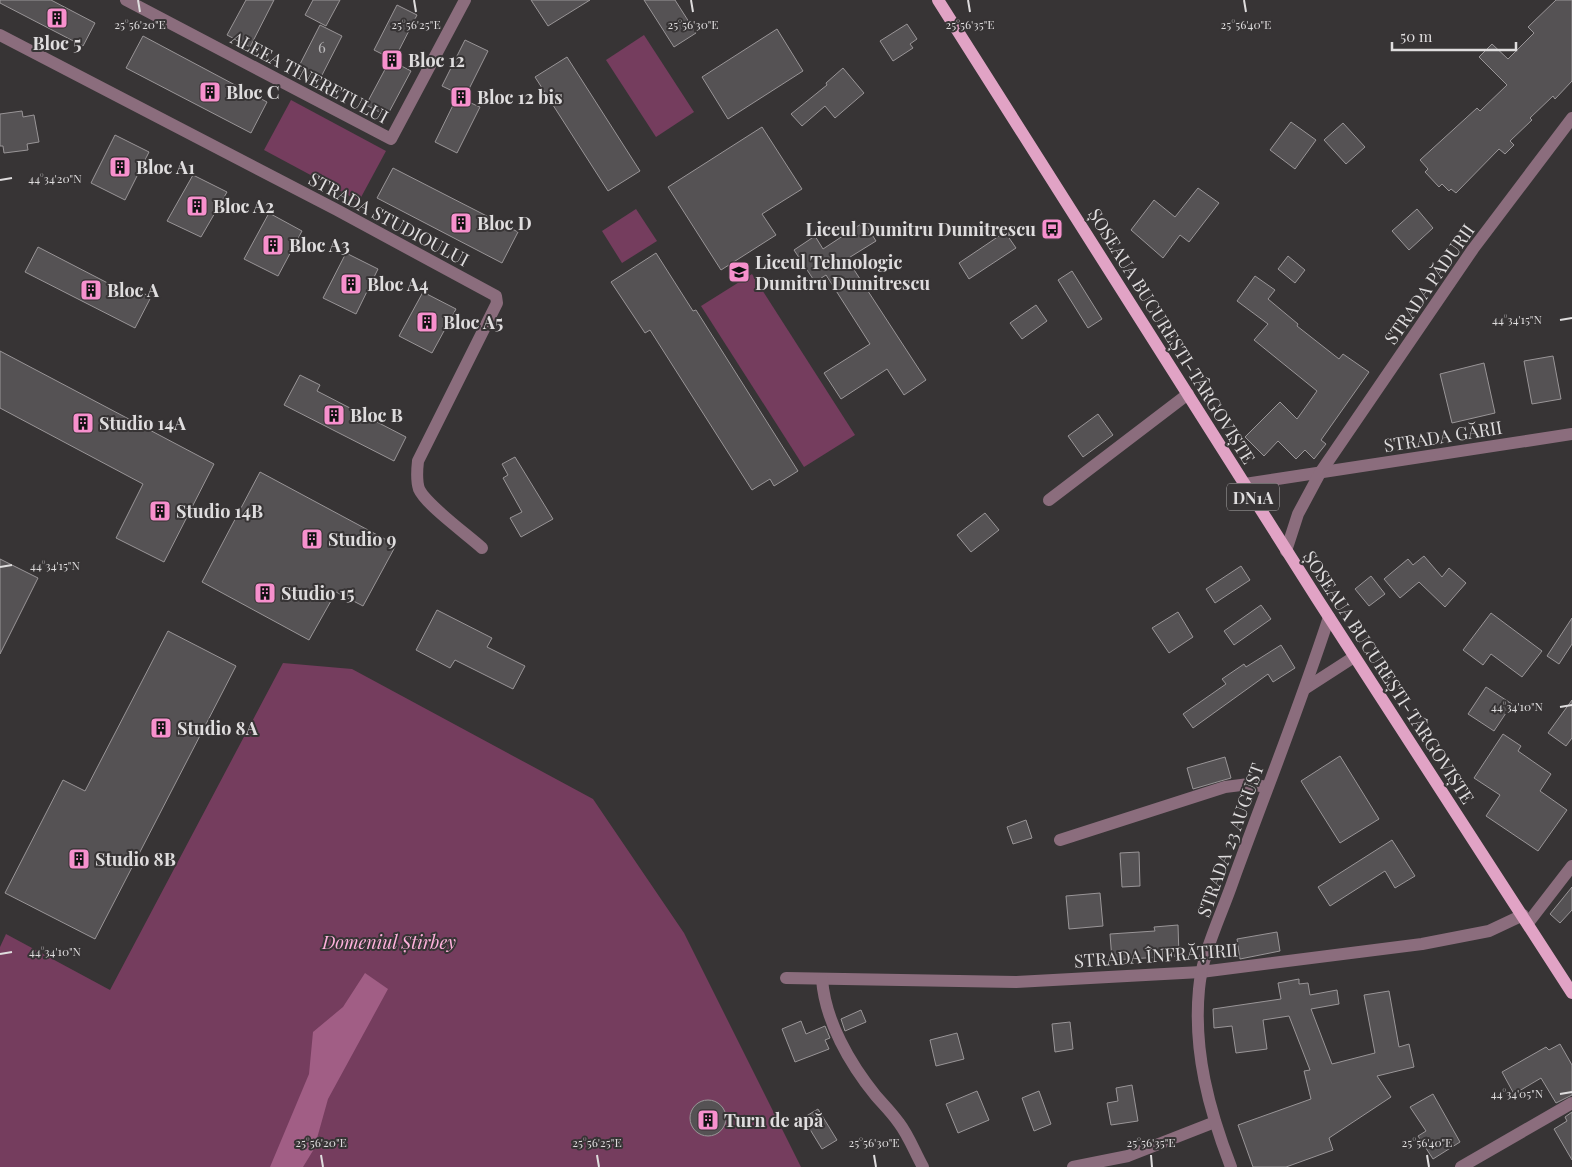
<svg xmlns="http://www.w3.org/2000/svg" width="1572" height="1167" viewBox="0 0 1572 1167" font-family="'Playfair Display',serif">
	<rect width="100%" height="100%" fill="#373435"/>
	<g fill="#753d5e">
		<path d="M644,35L694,112L656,137L606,60Z"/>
		<path d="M291,100L386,151L359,201L264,150Z"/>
		<path d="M636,209L657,241L622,263L602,231Z"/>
		<path d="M752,274L855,435L804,467L701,306Z"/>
		<path d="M283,663L352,669L593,799L684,933L801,1167H0V947L6,934L110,990Z"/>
	</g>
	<path fill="#a15e85" d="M365,973L388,989L328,1099L314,1149L303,1167H270L309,1074L313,1032L343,1007Z"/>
	<g fill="#555254" stroke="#999597">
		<path d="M0,0H51L95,23L83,46L0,3Z"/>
		<path d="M246,0H274L250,47L227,35Z"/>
		<path d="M313,0H340L326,26L305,15Z"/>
		<path d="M531,0H590L548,26Z"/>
		<path d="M644,0H675L696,33L674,47Z"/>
		<path d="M1556,0H1572V81L1555,99L1553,96L1530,118L1532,120L1510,141L1514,145L1505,154L1499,149L1456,193L1451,189L1449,191L1442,184L1439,187L1425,172L1428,169L1420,160L1477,108L1480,111L1507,85L1479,57L1492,44L1508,59L1534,33L1528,27Z"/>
		<path d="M397,5L417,15L394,60L374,50Z"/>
		<path d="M907,24L917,39L910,44L913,48L893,61L880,41Z"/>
		<path d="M320,25L342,36L319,81L297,70Z"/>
		<path d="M777,29L803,71L728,119L702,77Z"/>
		<path d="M143,36L267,102L251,133L126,68Z"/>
		<path d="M465,40L488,51L465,97L442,86Z"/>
		<path d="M567,57L640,171L608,191L535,77Z"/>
		<path d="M390,60L411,71L387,116L366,105Z"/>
		<path d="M843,68L864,93L835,118L825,106L802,126L791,114L827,85L826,83Z"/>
		<path d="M457,97L480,107L457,153L435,142Z"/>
		<path d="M22,111L23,117L34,115L39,142L27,144L28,150L4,153L3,146H0V114Z"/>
		<path d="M1291,122L1316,140L1295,169L1270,150Z"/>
		<path d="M1343,123L1365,147L1346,164L1324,140Z"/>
		<path d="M762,127L802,189L762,214L776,235L721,270L668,187Z"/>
		<path d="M115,135L149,152L125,200L91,183Z"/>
		<path d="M393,168L518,232L502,263L377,198Z"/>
		<path d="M193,175L227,192L201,237L167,221Z"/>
		<path d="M1198,188L1219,203L1189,242L1180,235L1163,258L1131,230L1154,200L1175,217Z"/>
		<path d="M1417,209L1433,228L1409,250L1392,231Z"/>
		<path d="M269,213L302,231L278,276L244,259Z"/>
		<path d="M864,222L876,241L847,259L926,380L904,395L887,369L841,399L824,373L870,344L826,275L815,282L794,250L815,236L823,249Z"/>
		<path d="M1005,232L1016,248L969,279L959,263Z"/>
		<path d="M38,247L127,293L130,287L151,297L135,328L25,272Z"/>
		<path d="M346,253L378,269L356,314L323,298Z"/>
		<path d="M656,253L693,311L696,310L798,471L774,486L770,479L752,490L650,330L645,333L611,282Z"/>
		<path d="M1288,256L1305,270L1295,283L1278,269Z"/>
		<path d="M1072,271L1102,319L1088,328L1058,280Z"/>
		<path d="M1255,276L1275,290L1268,299L1298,324L1297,326L1339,359L1343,354L1369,372L1321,440L1326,444L1314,459L1305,450L1296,459L1278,441L1264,456L1245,437L1280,402L1297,419L1317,391L1254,340L1268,324L1237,301Z"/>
		<path d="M423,292L456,309L432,353L399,336Z"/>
		<path d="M1036,305L1047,321L1022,339L1010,323Z"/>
		<path d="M0,351L214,464L164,562L116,538L143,484L0,408Z"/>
		<path d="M1553,356L1561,399L1532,404L1524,361Z"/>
		<path d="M1484,363L1495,413L1452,423L1440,374Z"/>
		<path d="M300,375L320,385L317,391L406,437L394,461L284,405Z"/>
		<path d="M1098,414L1113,435L1083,457L1068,436Z"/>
		<path d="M515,457L553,519L521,537L510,518L522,512L503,478L508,475L502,464Z"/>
		<path d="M260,472L396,545L363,606L336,592L309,640L202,582Z"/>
		<path d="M985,513L999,530L971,552L957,535Z"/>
		<path d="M1424,556L1442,577L1449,568L1466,583L1445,607L1419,582L1400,598L1384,579L1408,559L1413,565Z"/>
		<path d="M0,559L38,578L0,654Z"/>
		<path d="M1241,566L1250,580L1215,603L1206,589Z"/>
		<path d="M1371,576L1385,594L1369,606L1355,589Z"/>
		<path d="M1261,605L1271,619L1234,645L1224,631Z"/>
		<path d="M437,610L492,638L487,647L525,666L513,689L455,660L450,668L416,650Z"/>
		<path d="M1178,612L1193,637L1169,653L1152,628Z"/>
		<path d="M1491,613L1542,651L1522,677L1491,654L1483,665L1463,650Z"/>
		<path d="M1572,618V644L1559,664L1547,656Z"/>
		<path d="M168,631L236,666L95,939L5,893L63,780L85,791Z"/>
		<path d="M1281,645L1295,668L1273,682L1268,674L1193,728L1183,714L1226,684L1222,679L1244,664L1246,667Z"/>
		<path d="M1486,687L1512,704L1494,731L1468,714Z"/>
		<path d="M1572,700V738L1566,746L1548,733Z"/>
		<path d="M1503,734L1521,746L1518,751L1551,774L1540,791L1567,810L1538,851L1486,816L1500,795L1474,778Z"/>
		<path d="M1340,756L1379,819L1340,843L1301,781Z"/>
		<path d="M1225,757L1231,778L1193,789L1187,768Z"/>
		<path d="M1026,820L1032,838L1013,844L1007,827Z"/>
		<path d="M1392,840L1415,876L1395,888L1385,871L1330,906L1318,887Z"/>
		<path d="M1139,852L1140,886L1122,887L1120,853Z"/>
		<path d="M1572,887V910L1560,923L1550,914Z"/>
		<path d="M1100,893L1103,926L1069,929L1066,896Z"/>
		<path d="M1178,925L1179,956L1112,960L1110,934L1155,931L1154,927Z"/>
		<path d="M1277,932L1280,951L1240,959L1237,939Z"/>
		<path d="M1299,979V984L1308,983L1310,995L1337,990L1339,1004L1311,1009L1332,1064L1375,1053L1364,995L1389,991L1399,1047L1409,1044L1414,1067L1377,1076L1391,1097L1329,1138L1333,1150L1286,1167H1253L1238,1125L1311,1099L1304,1071L1310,1070L1289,1016L1263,1020L1267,1049L1236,1053L1232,1026L1214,1028L1213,1009L1281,999L1278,983Z"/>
		<path d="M861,1010L866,1022L845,1031L841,1019Z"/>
		<path d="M801,1021L806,1034L825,1026L830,1038L825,1040L829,1049L795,1062L782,1029Z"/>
		<path d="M1070,1022L1073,1049L1055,1052L1052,1024Z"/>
		<path d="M957,1033L964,1059L936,1066L930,1040Z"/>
		<path d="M1560,1044L1572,1065V1095L1556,1103L1541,1078L1514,1094L1502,1072L1546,1047L1549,1050Z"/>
		<path d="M1132,1085L1138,1121L1111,1125L1107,1103L1118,1101L1116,1088Z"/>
		<path d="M977,1091L989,1120L958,1133L946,1104Z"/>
		<path d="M1039,1091L1051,1124L1034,1131L1022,1098Z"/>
		<path d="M1433,1094L1460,1142L1433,1159L1418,1136L1426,1131L1410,1107Z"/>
		<circle cx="708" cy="1118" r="18"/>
		<path d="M818,1109L837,1140L822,1149L803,1118Z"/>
		<path d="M1572,1112V1160L1554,1129L1567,1121L1565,1117Z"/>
	</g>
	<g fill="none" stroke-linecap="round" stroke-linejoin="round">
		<g stroke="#8b6d7d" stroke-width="12">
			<path d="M126,0L391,139L465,0"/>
			<path d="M0,35L337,210L496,296L497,303L418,461C417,470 416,480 419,489C426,505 468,535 482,548"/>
			<path d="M1245,484L1572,434"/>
			<path d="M1049,500L1188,394"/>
			<path d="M1286,551L1298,514L1320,473L1473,249L1572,118"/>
			<path d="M1306,688L1354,657"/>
			<path d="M1060,840L1225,787L1249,784L1267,787"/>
			<path d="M1528,923L1572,866"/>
			<path d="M786,978L1016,982L1201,972L1422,944L1489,931L1523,915"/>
			<path d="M822,979C825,1021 850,1064 876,1096C884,1105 892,1113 899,1123C909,1136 915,1153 923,1167"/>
			<path d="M1073,1167L1128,1156L1215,1122"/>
			<path d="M1231,1167C1209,1110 1193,1051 1199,989C1202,953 1221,916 1233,881C1265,793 1300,706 1329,617"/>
			<path d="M1461,1167L1572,1103"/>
		</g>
		<path stroke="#e1a3c5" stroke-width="12" d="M938,0L1318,600L1572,993"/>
	</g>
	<path fill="none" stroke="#dfddde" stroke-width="2" d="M138,0L140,12M414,0L416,12M691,0L693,12M968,0L970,12M1244,0L1246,12M0,180L12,178M1560,320L1572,318M0,567L12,565M1560,707L1572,705M0,954L12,952M1560,1094L1572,1092M321,1155L323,1167M597,1155L599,1167M874,1155L876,1167M1151,1155L1152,1167M1427,1155L1429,1167"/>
	<defs>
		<g id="building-square" transform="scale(1.125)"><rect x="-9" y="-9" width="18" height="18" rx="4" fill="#f790cd" stroke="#373435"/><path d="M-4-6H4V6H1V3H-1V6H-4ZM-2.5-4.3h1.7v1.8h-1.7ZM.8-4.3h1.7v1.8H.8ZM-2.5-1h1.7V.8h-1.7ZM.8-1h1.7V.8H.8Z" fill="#111"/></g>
		<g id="bus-square" transform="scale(1.125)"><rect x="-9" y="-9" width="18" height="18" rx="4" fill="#f790cd" stroke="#373435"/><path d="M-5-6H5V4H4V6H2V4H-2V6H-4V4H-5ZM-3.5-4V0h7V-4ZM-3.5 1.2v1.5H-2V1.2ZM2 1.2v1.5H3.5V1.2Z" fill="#111"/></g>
		<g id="school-square" transform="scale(1.125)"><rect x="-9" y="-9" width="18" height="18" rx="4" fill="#f790cd" stroke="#373435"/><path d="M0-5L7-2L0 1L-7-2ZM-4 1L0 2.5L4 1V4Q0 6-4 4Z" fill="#111"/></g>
	</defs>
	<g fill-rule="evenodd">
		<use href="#building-square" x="57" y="18"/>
		<use href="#building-square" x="392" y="60"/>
		<use href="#building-square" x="210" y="92"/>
		<use href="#building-square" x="461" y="97"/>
		<use href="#building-square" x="120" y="167"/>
		<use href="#building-square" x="197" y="206"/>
		<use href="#building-square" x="461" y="223"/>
		<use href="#bus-square" x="1052" y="229"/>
		<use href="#building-square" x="273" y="245"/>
		<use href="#school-square" x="739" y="272"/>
		<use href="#building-square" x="351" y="284"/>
		<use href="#building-square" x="91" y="290"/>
		<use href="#building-square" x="427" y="322"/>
		<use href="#building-square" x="334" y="415"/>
		<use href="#building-square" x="83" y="423"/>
		<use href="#building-square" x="160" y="511"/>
		<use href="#building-square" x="312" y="539"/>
		<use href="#building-square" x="265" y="593"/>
		<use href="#building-square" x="161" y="728"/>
		<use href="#building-square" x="79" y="859"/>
		<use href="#building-square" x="708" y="1120"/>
	</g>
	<g text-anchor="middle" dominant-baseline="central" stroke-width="4" stroke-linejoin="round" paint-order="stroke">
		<g font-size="15" fill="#bcbabc">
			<text x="322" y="47">6</text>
		</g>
		<rect fill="#373435" stroke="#adaaab" stroke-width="1" x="1227" y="483.5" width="52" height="27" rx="4"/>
		<g font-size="16" font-weight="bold" fill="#dfddde">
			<text x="1253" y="497">DN1A</text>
		</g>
		<g font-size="18" font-weight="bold" fill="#dfddde" stroke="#373435" text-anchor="start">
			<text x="57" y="43" text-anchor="middle">Bloc 5</text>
			<text x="408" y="60">Bloc 12</text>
			<text x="226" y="92">Bloc C</text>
			<text x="477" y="97">Bloc 12 bis</text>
			<text x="136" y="167">Bloc A1</text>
			<text x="213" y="206">Bloc A2</text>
			<text x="477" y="223">Bloc D</text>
			<text x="1036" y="229" text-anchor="end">Liceul Dumitru Dumitrescu</text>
			<text x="289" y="245">Bloc A3</text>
			<text x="755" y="262">Liceul Tehnologic<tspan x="755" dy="21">Dumitru Dumitrescu</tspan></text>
			<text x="367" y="284">Bloc A4</text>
			<text x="107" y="290">Bloc A</text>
			<text x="443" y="322">Bloc A5</text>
			<text x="350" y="415">Bloc B</text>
			<text x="99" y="423">Studio 14A</text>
			<text x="176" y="511">Studio 14B</text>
			<text x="328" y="539">Studio 9</text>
			<text x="281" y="593">Studio 15</text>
			<text x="177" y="728">Studio 8A</text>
			<text x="95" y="859">Studio 8B</text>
			<text x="724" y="1120">Turn de apă</text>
		</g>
		<g font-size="18" fill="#dfddde" stroke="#373435">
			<text transform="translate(310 77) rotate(28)">ALEEA TINERETULUI</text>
			<text transform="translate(389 219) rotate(28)">STRADA STUDIOULUI</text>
			<text transform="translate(1429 284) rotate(-55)">STRADA PĂDURII</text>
			<text transform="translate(1172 336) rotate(58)">ȘOSEAUA BUCUREȘTI-TÂRGOVIȘTE</text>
			<text transform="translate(1443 436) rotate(-9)">STRADA GĂRII</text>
			<text transform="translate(1389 677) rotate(57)">ȘOSEAUA BUCUREȘTI-TÂRGOVIȘTE</text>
			<text transform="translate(1230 840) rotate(-70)">STRADA 23 AUGUST</text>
			<text transform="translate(1156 955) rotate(-4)">STRADA ÎNFRĂȚIRII</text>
		</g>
		<g font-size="18" font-style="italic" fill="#feb1dc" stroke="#373435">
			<text x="389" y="942">Domeniul Știrbey</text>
		</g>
	</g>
	<g font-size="12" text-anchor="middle" fill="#dfddde" stroke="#373435" stroke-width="4" stroke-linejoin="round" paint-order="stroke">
		<text x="140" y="29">25°56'20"E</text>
		<text x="416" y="29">25°56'25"E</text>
		<text x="693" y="29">25°56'30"E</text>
		<text x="970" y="29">25°56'35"E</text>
		<text x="1246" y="29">25°56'40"E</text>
		<text x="55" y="183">44°34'20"N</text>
		<text x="1517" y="324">44°34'15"N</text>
		<text x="55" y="570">44°34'15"N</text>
		<text x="1517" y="711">44°34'10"N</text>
		<text x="55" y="956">44°34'10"N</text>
		<text x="1517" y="1098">44°34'05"N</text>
		<text x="321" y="1147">25°56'20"E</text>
		<text x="597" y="1147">25°56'25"E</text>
		<text x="874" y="1147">25°56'30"E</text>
		<text x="1151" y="1147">25°56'35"E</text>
		<text x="1427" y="1147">25°56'40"E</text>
	</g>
	<path d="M1392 42v8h124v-8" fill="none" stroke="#dfddde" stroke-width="2.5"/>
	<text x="1400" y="42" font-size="15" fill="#dfddde" stroke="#373435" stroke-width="4" paint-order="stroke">50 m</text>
</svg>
